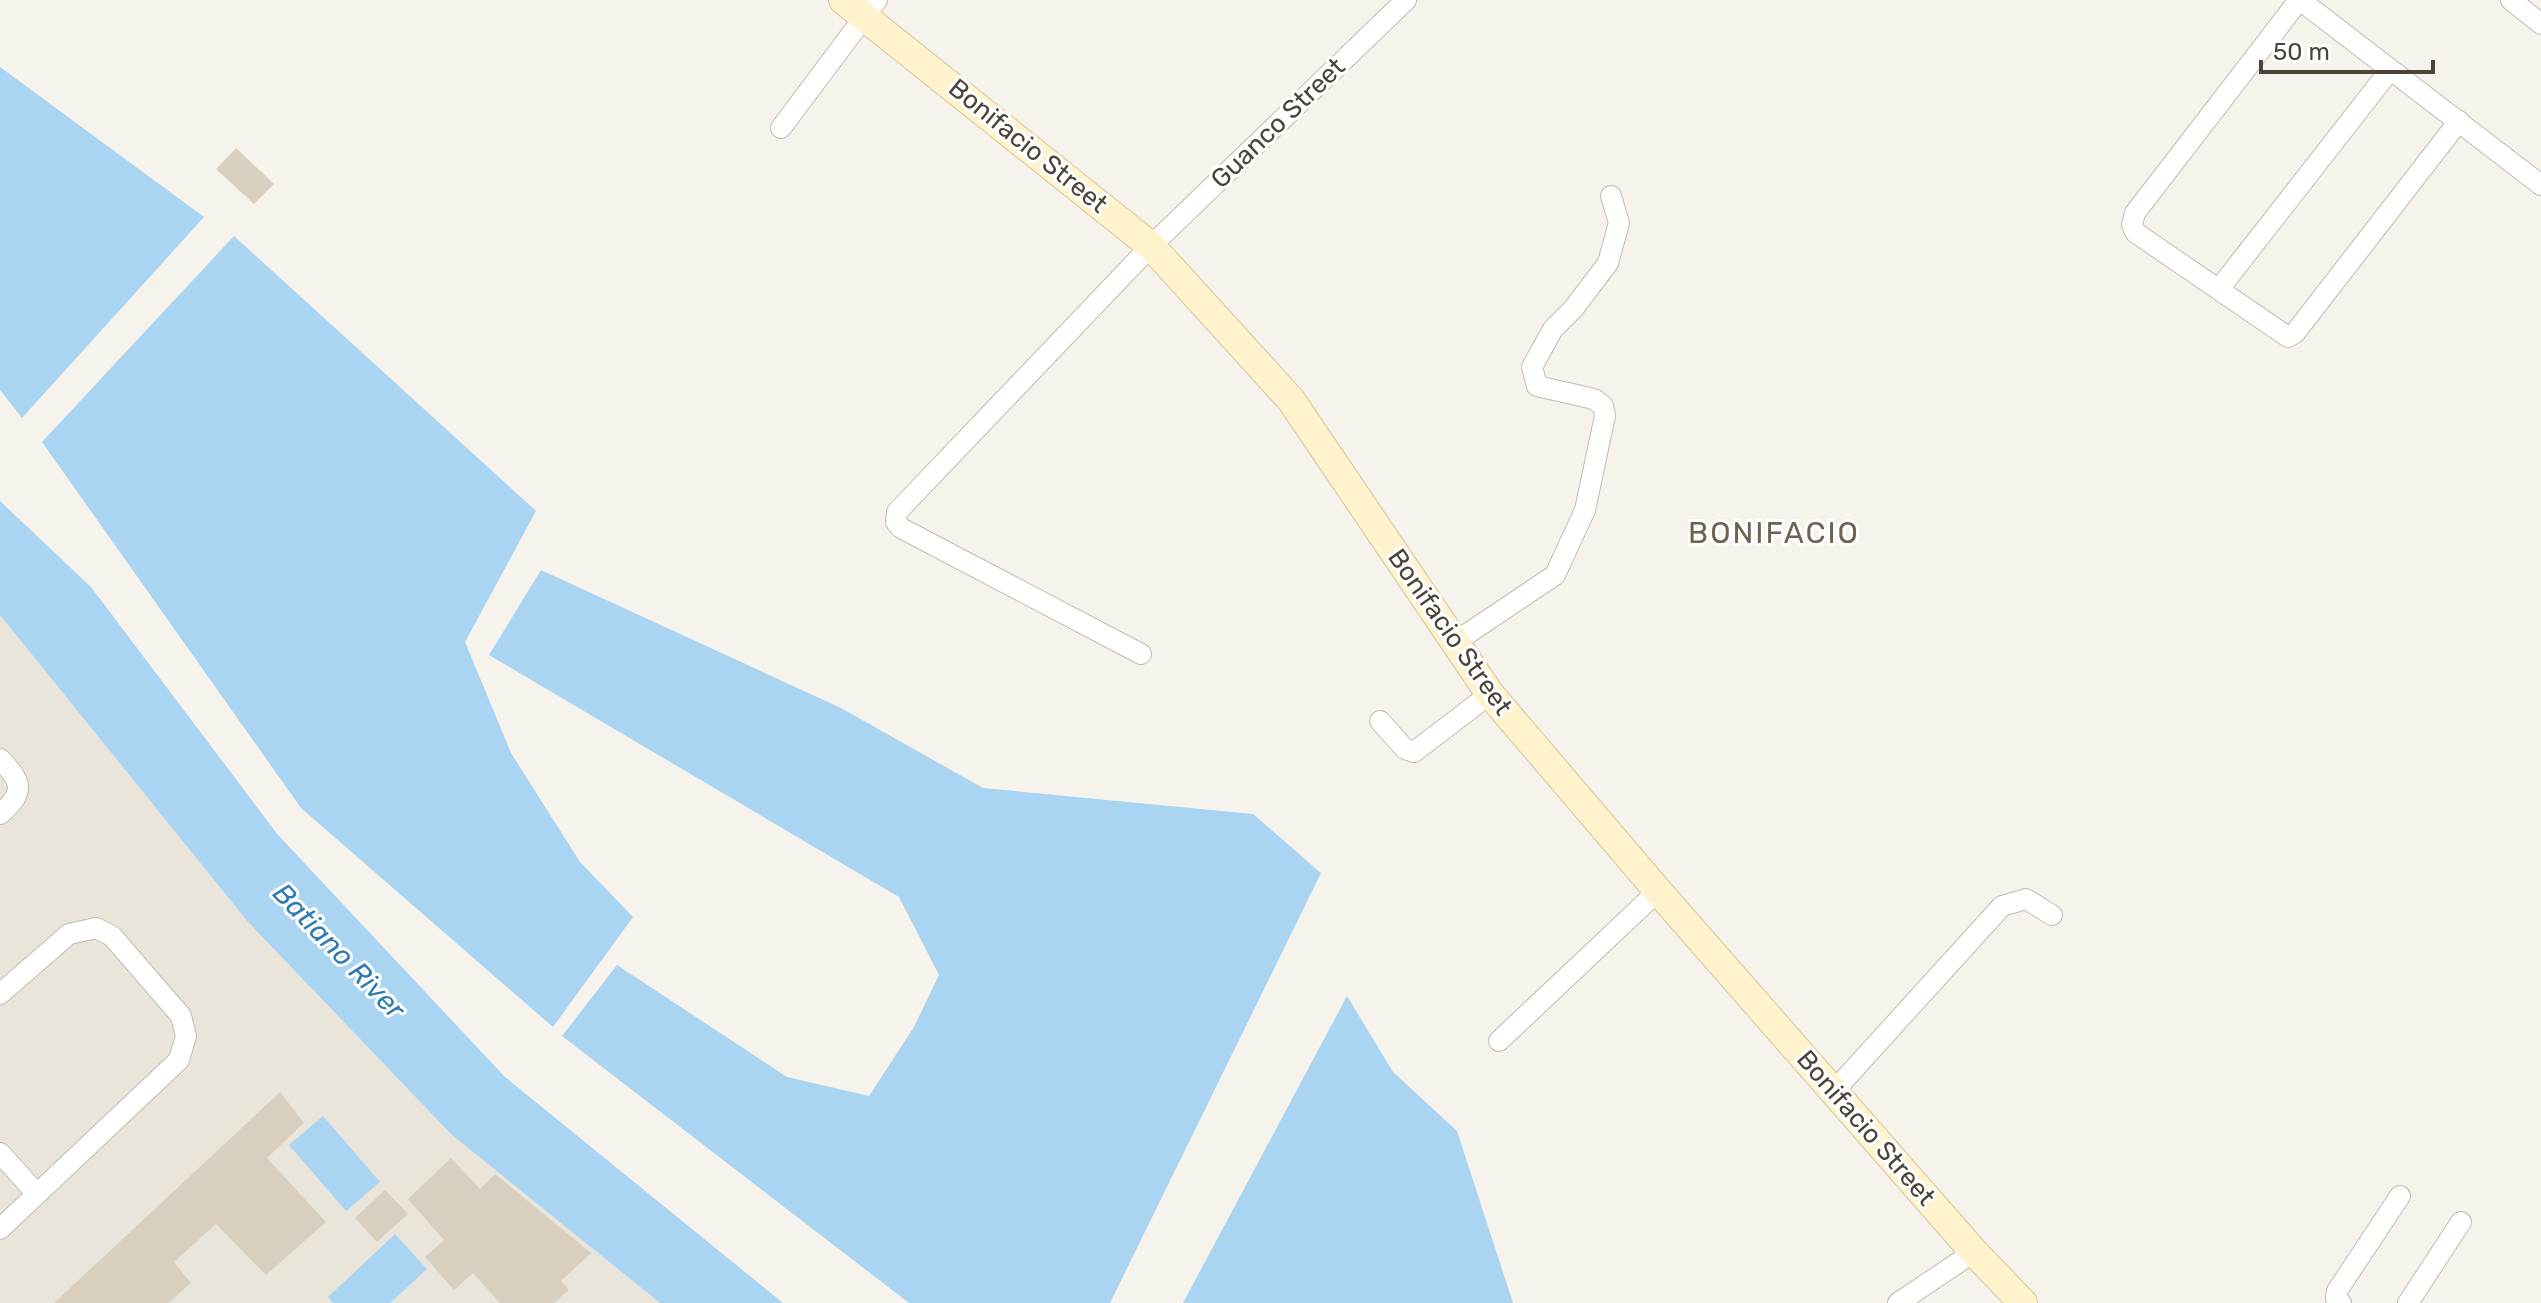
<svg xmlns="http://www.w3.org/2000/svg" width="2541" height="1303" viewBox="0 0 2541 1303" font-family="Rubik,sans-serif">
	<rect width="100%" height="100%" fill="#f6f3ec"/>
	<path fill="#eae5da" d="M0,615L248,922L452,1135L660,1303H0Z"/>
	<g fill="#a9d4f2">
		<path d="M0,67L204,217L22,418L0,390Z"/>
		<path d="M234,236L536,511L465,642L511,753L580,862L633,917L553,1027L301,808L42,442Z"/>
		<path d="M0,501L91,587L278,835L505,1077L783,1303H660L452,1135L248,922L0,615Z"/>
		<path d="M541,570L841,708L983,788L1253,814L1321,873L1110,1303H909L562,1036L617,965L787,1077L869,1096L914,1027L939,975L899,897L489,655Z"/>
		<path d="M1347,996L1393,1072L1457,1131L1513,1303H1183Z"/>
		<path d="M323,1116L380,1182L346,1211L289,1145Z"/>
		<path d="M395,1234L427,1269L390,1303H333L328,1297Z"/>
	</g>
	<g fill="#d8cfc1">
		<path d="M236,148L274,184L254,204L216,169Z"/>
		<path d="M280,1092L304,1123L267,1158L326,1222L266,1275L216,1224L174,1262L191,1283L168,1303H54Z"/>
		<path d="M451,1158L480,1189L495,1174L591,1253L561,1281L569,1290L554,1303H500L473,1273L454,1290L425,1257L444,1240L408,1199Z"/>
		<path d="M385,1190L408,1214L377,1242L355,1218Z"/>
	</g>
	<g fill="none" stroke-linecap="round" stroke-linejoin="round">
		<g stroke="#c2bbae" stroke-width="22">
			<g id="street">
				<path d="M2299,0L2135,213L2132,225L2136,233L2288,337L2295,333L2459,121"/>
				<path d="M2300,0L2541,185"/>
				<path d="M2511,0L2541,24"/>
				<path d="M781,128L877,0"/>
				<path d="M2219,289L2390,70"/>
				<path d="M1455,642L1555,575L1585,510L1605,416L1603,406L1594,399L1537,386L1532,367L1553,329L1574,308L1608,263L1619,223L1611,196"/>
				<path d="M1141,654L901,528L896,522L897,512L1151,246L1406,0"/>
				<path d="M1380,721L1405,749L1414,752L1490,694"/>
				<path d="M0,759C22,782 26,792 0,814"/>
				<path d="M0,994L69,934L96,928L112,936L181,1016L186,1036L179,1060L0,1229"/>
				<path d="M1499,1041L1658,891"/>
				<path d="M1834,1091L2002,906L2026,899L2052,915"/>
				<path d="M0,1153L37,1194"/>
				<path d="M1898,1303L1974,1252"/>
				<path d="M2341,1303L2336,1298L2337,1291L2400,1196"/>
				<path d="M2408,1303L2461,1222"/>
			</g>
		</g>
		<g stroke="#d6c79b" stroke-width="30">
			<path id="secondary" d="M843,0L1151,246L1291,400L1490,694L1658,891L1974,1252L2023,1303"/>
		</g>
		<use href="#street" stroke="#fff" stroke-width="20"/>
		<use href="#secondary" stroke="#fff3cd" stroke-width="28"/>
	</g>
	<g text-anchor="middle" dominant-baseline="central" stroke-width="6" stroke-linejoin="round" paint-order="stroke">
		<g font-size="26" fill="#4b4439" stroke="#fff">
			<text transform="translate(1278 123) rotate(-44)">Guanco Street</text>
			<text transform="translate(1028 146) rotate(39)">Bonifacio Street</text>
			<text transform="translate(1450 632) rotate(55)">Bonifacio Street</text>
			<text transform="translate(1866 1128) rotate(49)">Bonifacio Street</text>
		</g>
		<g font-size="28" font-style="italic" fill="#2e7ab2" stroke="#fff">
			<text transform="translate(339 951) rotate(46)">Batiano River</text>
		</g>
		<g font-size="30" letter-spacing="2" fill="#6e6250" stroke="#fff">
			<text x="1774" y="533">BONIFACIO</text>
		</g>
	</g>
	<path d="M2261 60v12h172v-12" fill="none" stroke="#4b4439" stroke-width="4"/>
	<text x="2273" y="60" font-size="24" fill="#4b4439" stroke="#ffffff" stroke-width="6" paint-order="stroke">50 m</text>
</svg>
